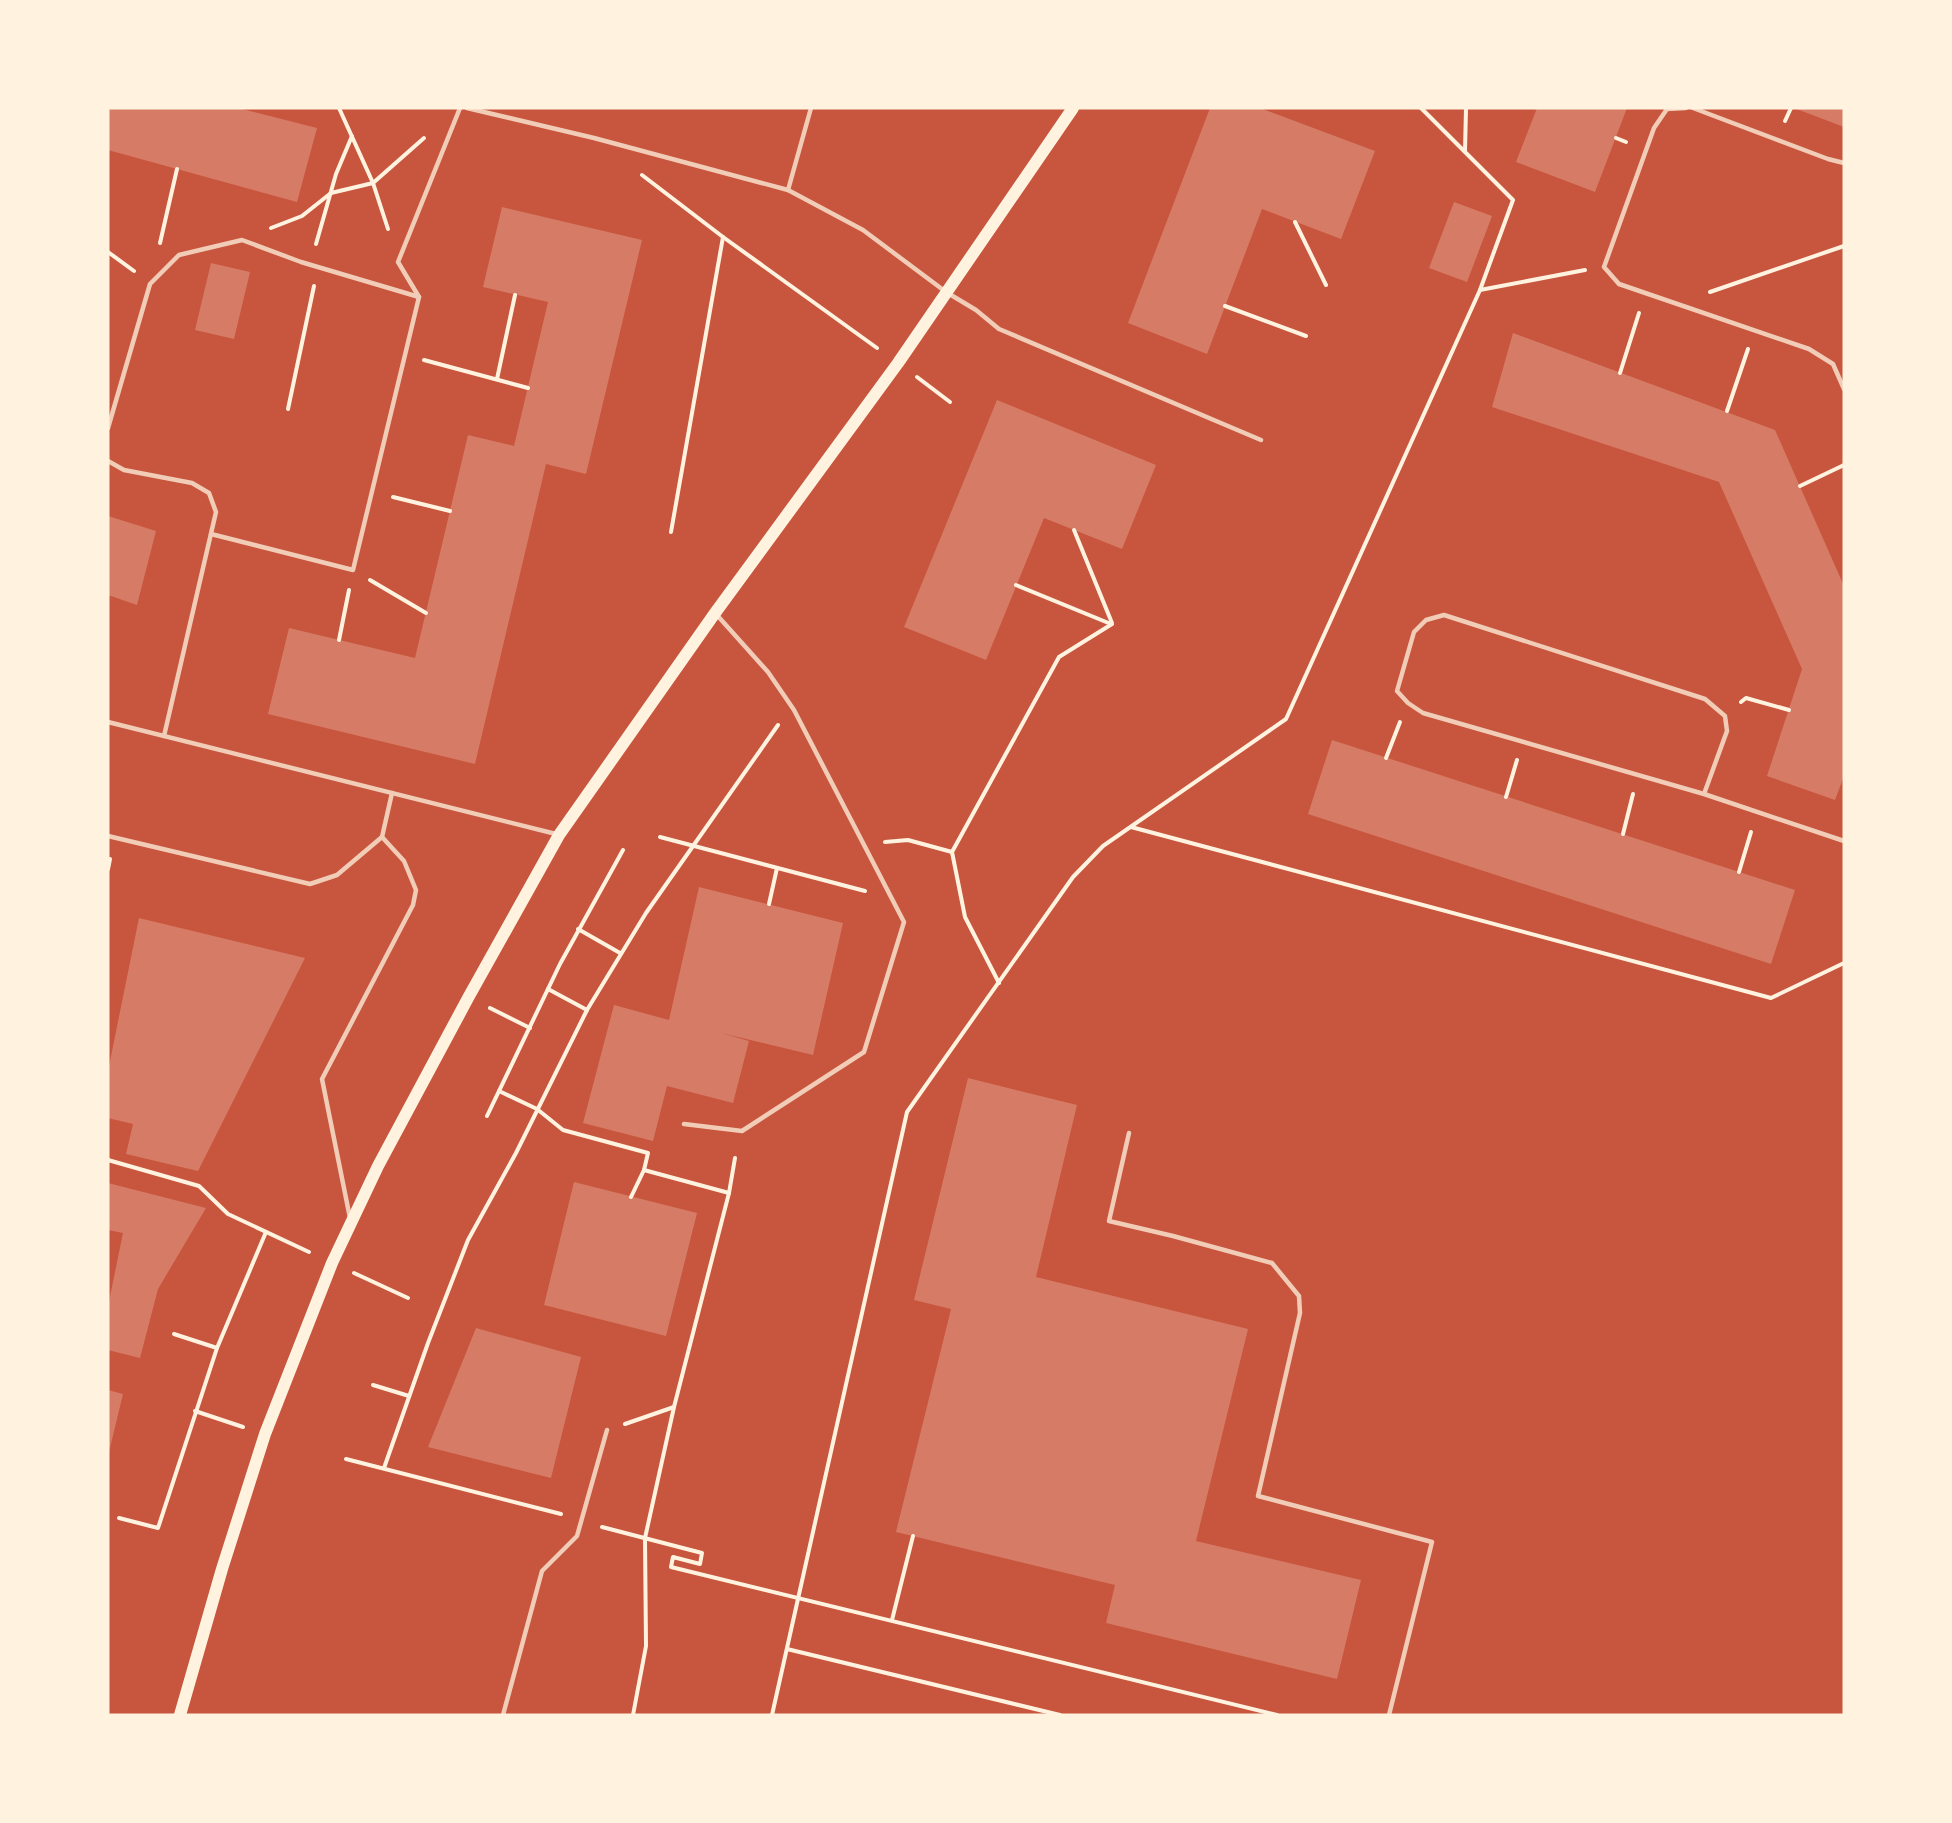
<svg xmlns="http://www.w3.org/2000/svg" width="1952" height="1823" viewBox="0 0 1952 1823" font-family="Raleway,sans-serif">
	<rect width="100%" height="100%" fill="#c8553d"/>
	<g fill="#d67c66">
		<path d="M108,108H238L317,128L297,202L108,150Z"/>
		<path d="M1210,108H1260L1375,151L1341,239L1262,209L1207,354L1128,323Z"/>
		<path d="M1537,108H1627L1595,192L1516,162Z"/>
		<path d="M1794,108H1844V127Z"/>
		<path d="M1454,202L1492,216L1467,282L1429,268Z"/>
		<path d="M502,207L642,240L586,474L546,464L475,764L268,714L289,628L415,658L468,435L514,446L548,302L483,287Z"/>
		<path d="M211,263L250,272L234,339L195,330Z"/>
		<path d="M1513,333L1775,430L1844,586V776L1835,800L1767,776L1802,669L1719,482L1492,407Z"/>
		<path d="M997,400L1156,465L1122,549L1044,518L986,660L904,627Z"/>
		<path d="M108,516L156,531L137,605L108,595Z"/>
		<path d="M1332,740L1795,890L1771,964L1308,814Z"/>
		<path d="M699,887L843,923L813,1055L721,1033L749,1041L733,1103L667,1086L653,1141L583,1123L614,1005L669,1020Z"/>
		<path d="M139,918L305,958L198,1171L126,1154L133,1124L108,1118V1071Z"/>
		<path d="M968,1078L1077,1105L1036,1277L1248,1329L1196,1541L1361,1580L1337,1679L1106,1623L1115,1585L896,1532L951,1309L914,1300Z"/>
		<path d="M574,1182L697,1213L666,1336L544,1305Z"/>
		<path d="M108,1183L206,1208L158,1289L140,1358L108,1350V1306L123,1233L108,1230Z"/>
		<path d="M476,1328L581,1357L551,1478L428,1447Z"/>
		<path d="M108,1390L123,1394L109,1452H108Z"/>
	</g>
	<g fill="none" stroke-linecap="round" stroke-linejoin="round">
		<g stroke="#fff3e0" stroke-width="4">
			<path d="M339,108L373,183L388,229"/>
			<path d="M1421,108L1513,200L1480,290"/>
			<path d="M1785,121L1791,108"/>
			<path d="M1616,138L1626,142"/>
			<path d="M1465,151L1466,108"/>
			<path d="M642,175L723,237L877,348"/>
			<path d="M1295,222L1326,285"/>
			<path d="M271,228L302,216L331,193L373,183L424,138"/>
			<path d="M160,243L177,169"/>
			<path d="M316,244L336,174L352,136"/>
			<path d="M108,252L134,271"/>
			<path d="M1710,292L1844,246"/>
			<path d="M1225,306L1306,336"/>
			<path d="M424,360L528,388"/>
			<path d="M1620,373L1639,313"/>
			<path d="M917,377L950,402"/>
			<path d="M497,379L515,295"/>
			<path d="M288,409L314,286"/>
			<path d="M1727,411L1748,349"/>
			<path d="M1800,486L1844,465"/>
			<path d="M393,497L450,511"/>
			<path d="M1074,530L1112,623"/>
			<path d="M671,532L723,237"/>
			<path d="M370,580L426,613"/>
			<path d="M1016,585L1111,624"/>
			<path d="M339,640L349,590"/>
			<path d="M1741,702L1746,698L1789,710"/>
			<path d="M1386,758L1400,722"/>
			<path d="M1506,797L1517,760"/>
			<path d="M1131,827L1771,998L1844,963"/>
			<path d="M1623,834L1633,794"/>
			<path d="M660,837L865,891"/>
			<path d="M885,842L908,840L952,852"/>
			<path d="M108,869L110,859"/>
			<path d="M1739,872L1751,832"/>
			<path d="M769,904L777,868"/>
			<path d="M578,929L620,953"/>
			<path d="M999,983L965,917L952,852L1059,657L1112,624"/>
			<path d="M548,989L587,1010"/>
			<path d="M490,1008L530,1028"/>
			<path d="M499,1091L537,1109L563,1130L648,1153L644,1170L631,1197"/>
			<path d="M487,1116L560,964L623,850"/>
			<path d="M108,1160L199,1186L228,1214L309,1252"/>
			<path d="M644,1170L729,1193"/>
			<path d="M354,1273L408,1298"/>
			<path d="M174,1334L217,1348"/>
			<path d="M373,1385L409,1396"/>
			<path d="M195,1411L243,1427"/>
			<path d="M625,1424L674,1407L729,1193L735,1158"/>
			<path d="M346,1459L561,1514"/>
			<path d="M384,1468L428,1343L468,1240L516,1153L587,1010L646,913L778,725"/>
			<path d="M119,1518L158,1528L217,1348L266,1232"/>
			<path d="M602,1527L702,1553L700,1564L673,1557L671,1567L1277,1715"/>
			<path d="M892,1620L913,1536"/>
			<path d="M787,1649L1060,1715"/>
			<path d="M633,1715L646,1646L645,1538L674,1407"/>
			<path d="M772,1715L907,1112L1073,877L1103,846L1286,719L1480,290L1585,270"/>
		</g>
		<g stroke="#f1ccb7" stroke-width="4.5">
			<path d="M467,108L594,138L788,190L863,230L946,292L976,310L999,329L1261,440"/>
			<path d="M1686,108L1667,109L1654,128L1604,267L1619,284L1809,349L1833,364L1844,389"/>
			<path d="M1693,108L1828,159L1844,163"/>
			<path d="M788,190L811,108"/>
			<path d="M108,428L150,284L179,255L242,240L301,262L419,297"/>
			<path d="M108,461L124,470L192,483L209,493L216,512L164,736"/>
			<path d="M211,534L353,570L419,297L398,262L460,108"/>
			<path d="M108,722L556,834"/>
			<path d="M1704,794L1727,731L1725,716L1705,699L1444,615L1426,620L1414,632L1397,691L1408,703L1423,713L1704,794L1844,841"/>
			<path d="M108,836L310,884L337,875L382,837L392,793"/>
			<path d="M684,1124L742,1131L864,1052L904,922L794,710L768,672L716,614"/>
			<path d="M1129,1133L1109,1221L1173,1236L1272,1263L1299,1296L1300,1313L1258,1496L1432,1542L1389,1715"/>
			<path d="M350,1218L322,1079L413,905L416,890L404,861L382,837"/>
			<path d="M503,1715L542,1571L577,1536L607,1430"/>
		</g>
		<path stroke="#fff3e0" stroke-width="12" d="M180,1715L222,1569L265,1434L332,1263L378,1166L468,998L559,835L715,613L898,363L1073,108"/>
	</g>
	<rect width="1952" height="1823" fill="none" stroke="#fff3e0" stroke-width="219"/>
</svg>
